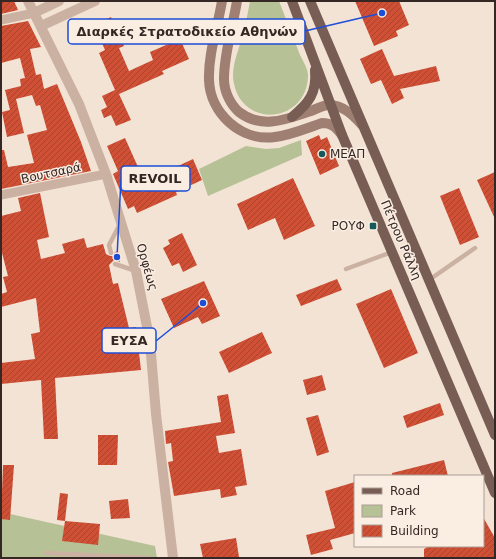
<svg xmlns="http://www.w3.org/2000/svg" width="496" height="559" viewBox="0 0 496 559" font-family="'DejaVu Sans',sans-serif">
	<defs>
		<pattern id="building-hatch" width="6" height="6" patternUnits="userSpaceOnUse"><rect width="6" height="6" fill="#d05036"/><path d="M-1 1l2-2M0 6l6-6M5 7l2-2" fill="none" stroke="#aa422d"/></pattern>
	</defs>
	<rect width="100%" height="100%" fill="#f3e3d5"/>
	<g fill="#b6c295">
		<path d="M250,1H279C286,19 293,37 300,55C303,61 308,69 308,75C308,122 244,130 234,84C230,68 239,50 243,34C246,23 248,12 250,1Z"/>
		<path d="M301,140L302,155L208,196L199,169L246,146L266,149L279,148Z"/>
		<path d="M1,512L155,546L157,558H1Z"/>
	</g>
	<g fill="url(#building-hatch)">
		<path d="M1,1H14L18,10L1,14Z"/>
		<path d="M355,1H399L409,25L396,31L398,36L374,46Z"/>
		<path d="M111,17L124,46L119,48L129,71L153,60L150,52L180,39L189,59L162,71L164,74L119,94L131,120L116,126L111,115L104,118L101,110L107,107L102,96L115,90L99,53L105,50L94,25Z"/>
		<path d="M28,21L41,47L30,49L36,75L41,74L44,89L57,84L81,142L91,171L1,189V150H4L8,167L34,163L27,135L47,130L40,105L36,106L32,95L16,99L24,133L7,137L2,112L10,110L5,90L21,86L20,79L25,78L20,58L1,63V26Z"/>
		<path d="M382,49L394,76L436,66L440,81L400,89L404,98L392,104L381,80L371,84L360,59Z"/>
		<path d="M319,135L321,140L327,137L339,166L320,175L306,141Z"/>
		<path d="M125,138L138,167L133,169L143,192L167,181L163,173L193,159L202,180L176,192L177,195L137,213L134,206L128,209L113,174L118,171L107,146Z"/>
		<path d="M495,172V219L477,180Z"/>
		<path d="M293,178L315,226L284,240L275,218L248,230L237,204Z"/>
		<path d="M459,188L479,237L460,245L440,196Z"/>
		<path d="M40,193L49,237L37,240L41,259L65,253L62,244L84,238L87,248L103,244L106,254L110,256H113L115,252L118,251L120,262L114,260L109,265L113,284L118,283L129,328L136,327L141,370L55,378L58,439H44L41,380L1,384V363L35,359L31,334L40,332L36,298L1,307V294L7,292L3,277L8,276L1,249V216L21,211L18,198Z"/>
		<path d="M182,233L197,265L183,272L179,263L172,266L163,248L170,244L168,240Z"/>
		<path d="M337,279L342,290L301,306L296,295Z"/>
		<path d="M204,281L220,316L202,324L198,317L174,328L161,299Z"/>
		<path d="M391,289L418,353L384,368L356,304Z"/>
		<path d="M262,332L272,353L229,373L219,352Z"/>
		<path d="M322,375L326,390L307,395L303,380Z"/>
		<path d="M228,394L235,433L216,436L219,453L241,449L247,485L235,487L237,495L221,498L220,489L174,496L168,462L173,461L171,443L166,444L165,431L221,422L217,396Z"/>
		<path d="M440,403L444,415L407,428L403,416Z"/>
		<path d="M318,415L329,452L317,456L306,418Z"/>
		<path d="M98,435H118L117,465H98Z"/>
		<path d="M444,460L448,476H392V473Z"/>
		<path d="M3,465H14L10,520L1,519Z"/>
		<path d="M355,482V533L330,540L333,549L311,555L306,535L335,528L325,491Z"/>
		<path d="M60,493L68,494L65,521L57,520Z"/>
		<path d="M128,499L130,518L111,519L109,501Z"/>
		<path d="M483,517L495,538V558H424V549L429,546H483Z"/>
		<path d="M65,521L100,524L98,545L62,541Z"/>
		<path d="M236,538L239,557L203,558L200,544Z"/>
	</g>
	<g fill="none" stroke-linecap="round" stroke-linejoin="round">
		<g stroke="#cbb1a1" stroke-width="4.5">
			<path d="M111,253L109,245L120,224"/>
			<path d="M115,264L136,271"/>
			<path d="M346,269L392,252"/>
			<path d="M429,280L475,248"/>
			<path d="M46,553L149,558"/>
		</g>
		<g stroke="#cbb1a1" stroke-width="9">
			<path d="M1,20L34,13"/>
			<path d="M1,195L106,174"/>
		</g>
		<g stroke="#cbb1a1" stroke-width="10">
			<path d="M28,1L79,104L106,174L136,271L150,342L156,414L173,558"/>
			<path d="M34,13L59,1"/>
			<path d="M41,26L95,1"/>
		</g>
		<g stroke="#9f7f72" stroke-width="10">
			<path d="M222,1C218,26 208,54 209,80C210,113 241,142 275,137C291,135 307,128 322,123C332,123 336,127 342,135"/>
			<path d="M237,1C233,26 224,53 224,79C224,91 230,104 239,112C262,130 287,119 311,111C316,109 323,105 329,105C343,105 353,115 362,125"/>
		</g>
		<g stroke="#785d54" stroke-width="10">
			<path d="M292,1L342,135L495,493"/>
			<path d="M310,1L495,435"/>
			<path d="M292,117C309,103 317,93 315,70"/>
		</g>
	</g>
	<g fill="#175958" stroke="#faede2" stroke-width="1.5">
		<circle cx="322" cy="154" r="4"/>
		<rect x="369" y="222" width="8" height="8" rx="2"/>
	</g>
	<g text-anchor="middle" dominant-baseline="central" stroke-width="3" stroke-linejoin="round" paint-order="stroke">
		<g font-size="12" fill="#352824" stroke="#faede2" text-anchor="start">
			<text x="330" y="154">ΜΕΑΠ</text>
			<text x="365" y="226" text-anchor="end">ΡΟΥΦ</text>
		</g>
		<g font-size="12" fill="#352824" stroke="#faede2">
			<text transform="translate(51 173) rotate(-12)">Βουτσαρά</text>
			<text transform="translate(401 240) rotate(67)">Πέτρου Ράλλη</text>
			<text transform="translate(147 267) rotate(74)">Ορφέως</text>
		</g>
	</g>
	<path fill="none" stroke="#1d4ed8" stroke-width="1.5" d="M382 13L305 31M117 257L121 179M203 303L156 341"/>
	<g fill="#1d4ed8" stroke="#faede2" stroke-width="1.5">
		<circle cx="382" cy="13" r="4"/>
		<circle cx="117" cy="257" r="4"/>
		<circle cx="203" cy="303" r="4"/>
	</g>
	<g fill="#faede2" stroke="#1d4ed8" stroke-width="1.5">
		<rect x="68" y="19" width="237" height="25" rx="4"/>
		<rect x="121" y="166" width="69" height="25" rx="4"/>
		<rect x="102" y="328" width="54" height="25" rx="4"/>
	</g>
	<g font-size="13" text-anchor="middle" font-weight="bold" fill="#352824">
		<text x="187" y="36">Διαρκές Στρατοδικείο Αθηνών</text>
		<text x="155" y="183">REVOIL</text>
		<text x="129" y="345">ΕΥΣΑ</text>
	</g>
	<rect width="496" height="559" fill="none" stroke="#352824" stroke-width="4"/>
	<rect x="354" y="475" width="130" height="72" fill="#faede2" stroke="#ab9e96"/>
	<rect x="362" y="488" width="20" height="6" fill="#785d54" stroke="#ab9e96"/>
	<text x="390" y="495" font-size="12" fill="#352824">Road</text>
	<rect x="362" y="505" width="20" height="12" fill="#b6c295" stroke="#ab9e96"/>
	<text x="390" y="515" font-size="12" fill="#352824">Park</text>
	<rect x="362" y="525" width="20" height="12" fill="url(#building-hatch)" stroke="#ab9e96"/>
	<text x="390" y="535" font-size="12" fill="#352824">Building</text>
</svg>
